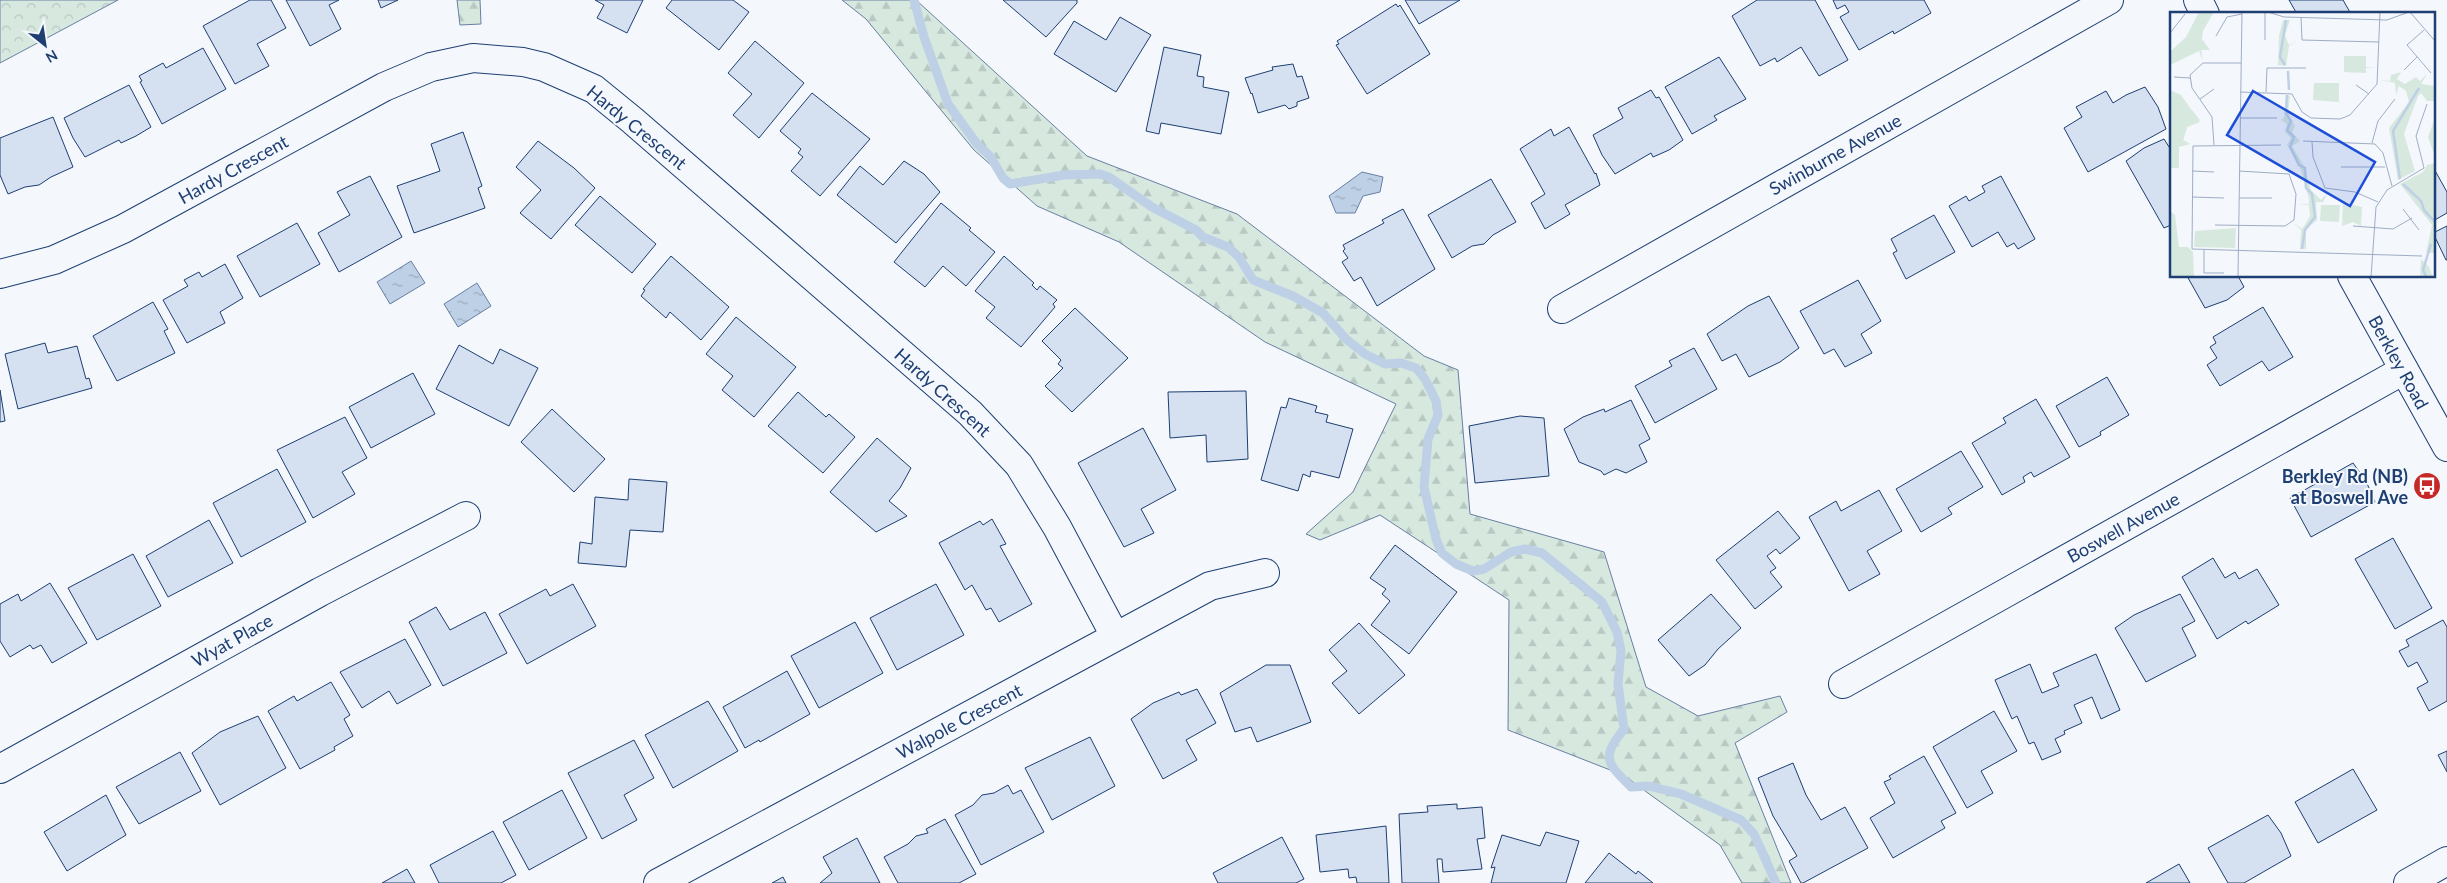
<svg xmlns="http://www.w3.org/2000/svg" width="2447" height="883" viewBox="0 0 2447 883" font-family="Lato,sans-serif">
	<defs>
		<pattern id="forest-firs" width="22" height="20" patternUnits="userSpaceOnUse" patternTransform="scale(1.25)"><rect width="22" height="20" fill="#d7e8df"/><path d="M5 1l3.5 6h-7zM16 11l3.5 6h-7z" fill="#b8c8c3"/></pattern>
		<pattern id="park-crowns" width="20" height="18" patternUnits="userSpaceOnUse" patternTransform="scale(1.25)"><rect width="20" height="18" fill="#d7e8df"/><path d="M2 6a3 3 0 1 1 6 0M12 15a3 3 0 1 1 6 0" fill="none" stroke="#b8c8c3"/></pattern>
		<pattern id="water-ripples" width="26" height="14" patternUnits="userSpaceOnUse" patternTransform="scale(1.25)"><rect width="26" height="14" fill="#bed0e5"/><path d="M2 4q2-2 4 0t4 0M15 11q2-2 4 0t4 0" fill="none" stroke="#9aaabe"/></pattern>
	</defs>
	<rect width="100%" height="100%" fill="#f4f7fb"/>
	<g fill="url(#forest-firs)" stroke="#687fa3">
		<path d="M457,0H480L481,24L460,25Z"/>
		<path d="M842,0H916L1087,156L1237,214L1424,356L1458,370L1470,514L1604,552L1646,687L1698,716L1780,696L1787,712L1735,743L1791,883H1742L1720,845L1623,775L1508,730L1509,600L1380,515L1320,540L1306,534L1353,492L1396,404L1265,342L1119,242L1037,206L974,150L866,19Z"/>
	</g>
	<path fill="url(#park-crowns)" stroke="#687fa3" d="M0,0H118L0,63Z"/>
	<g fill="url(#water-ripples)" stroke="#687fa3">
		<path d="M1362,172L1383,177L1380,192L1363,196L1355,213H1336L1329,196Z"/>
		<path d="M411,261L425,283L390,304L377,282Z"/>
		<path d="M477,283L491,306L458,327L444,304Z"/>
	</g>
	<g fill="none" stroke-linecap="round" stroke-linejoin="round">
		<path stroke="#bed0e5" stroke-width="9" d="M914,0L924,37L948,104L977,144L990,156L1003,178L1010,184L1064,175L1100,174L1109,177L1152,207L1196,230L1203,237L1228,247L1239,257L1253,280L1293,296L1323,313L1346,339L1365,354L1385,364L1401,363L1416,368L1425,379L1436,401L1438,415L1428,439L1424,487L1436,539L1442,553L1456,564L1473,571L1484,569L1511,552L1525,549L1542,553L1602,602L1617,632L1621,651L1618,684L1624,729C1601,758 1606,762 1631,787L1649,786L1681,794L1741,820L1754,834L1776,883"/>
	</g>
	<g fill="#d5e0f0" stroke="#1d3f73">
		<path d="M250,0H271L286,28L257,44L269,66L235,84L203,26Z"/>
		<path d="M286,0H339L329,5L341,29L310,46Z"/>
		<path d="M378,0H398L381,8Z"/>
		<path d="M643,0L627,33L597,18L604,5L595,0Z"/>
		<path d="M672,0H733L749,12L719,50L666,8Z"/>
		<path d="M1003,0H1077V3L1046,37Z"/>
		<path d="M1405,0H1460L1419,24Z"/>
		<path d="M1757,0H1815L1848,60L1819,76L1801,47L1777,62L1775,58L1760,66L1732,16Z"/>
		<path d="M1833,0H1924L1931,13L1894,34L1893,31L1859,50L1840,17L1849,12L1845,5L1837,9Z"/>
		<path d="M2289,0H2343L2351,14H2297Z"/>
		<path d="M1396,4L1398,7L1400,5L1430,54L1367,94L1336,45L1339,44L1337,41Z"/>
		<path d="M1120,17L1151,35L1116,92L1054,54L1074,21L1106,40Z"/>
		<path d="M755,41L804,83L759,138L733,115L752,94L728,73Z"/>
		<path d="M1164,47L1201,55L1197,76L1204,77L1203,87L1229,92L1221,134L1161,123L1159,134L1146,131Z"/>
		<path d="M203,48L226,89L162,124L140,82L142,81L139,76L163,63L166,68Z"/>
		<path d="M1719,57L1746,99L1714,116L1717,120L1692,134L1665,87Z"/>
		<path d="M1293,64L1297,77L1302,76L1309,98L1297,102V106L1289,109L1285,105L1258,113L1252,93L1251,94L1245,78L1273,70L1272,67Z"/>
		<path d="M129,85L151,127L136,136L121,143L119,140L85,157L73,138L64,118Z"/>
		<path d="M2145,87L2158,107L2166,129L2088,172L2064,128L2082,117L2076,107L2106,91L2113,103L2126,95Z"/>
		<path d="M1651,90L1656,98L1659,97L1683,140L1669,150L1653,157L1651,153L1615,174L1602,155L1593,135L1623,118L1618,108Z"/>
		<path d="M812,93L870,139L820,196L791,171L803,157L798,153L801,149L780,131Z"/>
		<path d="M53,117L73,167L51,177L39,185L25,187L8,194L0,175V138Z"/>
		<path d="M1569,127L1595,174L1596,173L1600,185L1565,205L1570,214L1545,229L1531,203L1545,194L1520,149L1551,129L1554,136Z"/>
		<path d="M463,132L482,186L478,188L485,208L414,233L397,186L440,171L431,144Z"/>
		<path d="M2164,139L2171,150V225L2164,228L2126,161L2144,148Z"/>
		<path d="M538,141L574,168L595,188L551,239L520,213L541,190L516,167Z"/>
		<path d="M904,161L924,174L940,192L896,243L837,195L860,166L883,185Z"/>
		<path d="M2433,167L2447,192V213L2433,221Z"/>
		<path d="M370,176L402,237L339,272L318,233L350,215L337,192Z"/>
		<path d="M2001,176L2035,239L2018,249L2014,243L2007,247L1998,232L1972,247L1949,206L1966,196L1969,201L1985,192L1982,186Z"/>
		<path d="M1491,179L1516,222L1493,235L1484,244L1472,246L1452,258L1428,215Z"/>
		<path d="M600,196L656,244L632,273L575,225Z"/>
		<path d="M941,203L971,228L969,230L995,252L966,286L943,266L925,287L894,262Z"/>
		<path d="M1403,209L1435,269L1377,306L1361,277L1354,281L1342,262L1348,258L1343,251L1345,249L1343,245L1384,223L1382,220Z"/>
		<path d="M1934,215L1955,252L1906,279L1893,253L1897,251L1891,239Z"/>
		<path d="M297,223L320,264L260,297L237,256Z"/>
		<path d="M2447,226V260H2446L2433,233Z"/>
		<path d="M671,256L729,307L701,340L670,312L666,318L641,296L645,290L643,289Z"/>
		<path d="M1004,256L1034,283L1032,285L1037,290L1040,286L1057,300L1053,304L1055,307L1021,347L986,318L995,307L975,291Z"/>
		<path d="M225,264L243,298L220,312L225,323L187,343L163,300L188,286L184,280L199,272L202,277Z"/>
		<path d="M2187,276H2238L2244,287L2227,300L2205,308Z"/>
		<path d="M1858,280L1881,321L1861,334L1872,353L1845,367L1834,349L1824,354L1800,311Z"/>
		<path d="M1769,296L1799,348L1780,362L1749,377L1736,354L1722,361L1707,334L1748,306Z"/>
		<path d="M153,302L168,329L164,331L175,353L117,381L93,336Z"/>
		<path d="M2263,307L2293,357L2269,371L2262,361L2220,386L2207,365L2217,358L2210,347L2216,343L2213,337Z"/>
		<path d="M1075,308L1128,358L1072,412L1045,386L1063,368L1058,364L1061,360L1042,341Z"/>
		<path d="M736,317L796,367L754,417L722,390L733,376L706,354Z"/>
		<path d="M45,343L48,353L77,346L86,379L89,378L92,388L18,409L5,354Z"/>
		<path d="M459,345L493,364L500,349L538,368L509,426L436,389Z"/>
		<path d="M1694,348L1717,389L1655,423L1635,386L1672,366L1669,361Z"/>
		<path d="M413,373L435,414L371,448L349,407Z"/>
		<path d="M2107,377L2129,415L2100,432L2101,435L2079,447L2056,406Z"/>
		<path d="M0,390L5,421L0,422Z"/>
		<path d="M1246,391L1248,459L1207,462L1206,435L1170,438L1168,392Z"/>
		<path d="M798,392L826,417L829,414L855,437L823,473L768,426Z"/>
		<path d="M1289,398L1317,406L1315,412L1328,415L1326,422L1353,429L1339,478L1311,471L1310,477L1303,474L1298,491L1261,480L1281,407L1286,408Z"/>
		<path d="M2036,399L2070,457L2034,477L2031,472L2023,477L2025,482L2002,495L1972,443L2006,423L2003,418Z"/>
		<path d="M1631,400L1650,439L1639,445L1647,462L1626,473L1616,469L1604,475L1601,471L1579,462L1564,429L1583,417L1604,409L1605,412Z"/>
		<path d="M552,409L605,459L574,492L521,442Z"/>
		<path d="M1520,416L1544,418L1549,476L1475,483L1469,426Z"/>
		<path d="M345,417L367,458L342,472L355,494L313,518L277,450Z"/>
		<path d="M1143,428L1176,490L1141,509L1154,533L1124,547L1078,463Z"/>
		<path d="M877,438L911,468L900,488L889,501L907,516L876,532L830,492Z"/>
		<path d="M1961,451L1983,487L1948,508L1952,514L1921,532L1896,489Z"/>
		<path d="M2353,463L2366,481L2375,502L2311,537L2290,498Z"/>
		<path d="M277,469L306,522L241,557L213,503Z"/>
		<path d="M629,479L667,482L663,532L630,530L626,567L578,563L580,542L592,544L595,497L628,500Z"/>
		<path d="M1879,490L1902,531L1867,551L1880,574L1849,591L1809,517L1836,501L1841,511Z"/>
		<path d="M1778,511L1800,538L1780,554L1776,549L1767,556L1776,568L1770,572L1782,587L1755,609L1716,560Z"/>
		<path d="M992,519L1006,544L1000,546L1032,604L999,622L991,608L986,610L972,585L965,590L939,543L980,521L983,525Z"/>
		<path d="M209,520L233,563L168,597L146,556Z"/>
		<path d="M2393,538L2432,608L2395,629L2355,559Z"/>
		<path d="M1395,545L1457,592L1409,654L1371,625L1390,601L1382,594L1386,589L1370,578Z"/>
		<path d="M133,554L161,606L97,640L68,588Z"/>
		<path d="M2213,558L2225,578L2235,572L2239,579L2257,569L2279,605L2248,624L2246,621L2217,639L2182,577Z"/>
		<path d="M50,583L87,643L52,663L41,645L33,649L30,645L10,657L0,641V604L18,594L21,601Z"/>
		<path d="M573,584L596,626L527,664L499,614L546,589L550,596Z"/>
		<path d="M936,584L964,635L897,670L870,618Z"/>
		<path d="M1711,594L1741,628L1718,649L1705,665L1689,676L1658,640Z"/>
		<path d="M2180,594L2195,621L2182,628L2196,656L2146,682L2115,628L2134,615Z"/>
		<path d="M436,607L450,630L485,612L507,653L443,686L409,622Z"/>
		<path d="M2443,620L2447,627V701L2429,711L2417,688L2428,682L2417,662L2408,667L2399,651L2409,646L2406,640Z"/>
		<path d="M855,622L883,673L819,708L791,656Z"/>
		<path d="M1359,623L1405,675L1359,714L1332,683L1347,671L1329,650Z"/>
		<path d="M405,639L431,685L397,704L389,691L362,708L340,672Z"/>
		<path d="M2096,654L2120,710L2101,719L2092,697L2074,705L2082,723L2064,731L2065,734L2055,739L2061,752L2042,760L2034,742L2029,744L2017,716L2012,719L1995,680L2030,664L2042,693L2059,686L2053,673Z"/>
		<path d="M1266,665H1290L1311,722L1257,742L1251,727L1235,732L1220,693Z"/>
		<path d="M787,671L810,714L760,742L759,740L745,748L723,707Z"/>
		<path d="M331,682L350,715L344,719L353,736L334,747L335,750L300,769L268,711L294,696L297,701Z"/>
		<path d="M1197,689L1216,723L1186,740L1197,760L1163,779L1131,719L1153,703L1179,692L1181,695Z"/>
		<path d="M708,701L738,751L673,788L645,735Z"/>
		<path d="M1994,711L2017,751L1981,771L1993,793L1967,808L1933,747Z"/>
		<path d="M258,716L286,768L220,805L192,753L220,732Z"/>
		<path d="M1090,737L1115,786L1052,820L1025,768Z"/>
		<path d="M634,740L654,778L624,795L637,820L602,839L568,773Z"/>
		<path d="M2447,751V772L2438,755Z"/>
		<path d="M180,752L201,791L139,824L116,787Z"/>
		<path d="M1924,756L1956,813L1941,821L1945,828L1893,858L1870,818L1895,803L1884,782L1891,779L1889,776Z"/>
		<path d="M1793,763L1806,795L1821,820L1845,807L1868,848L1803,883H1801L1789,861L1797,856L1773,816L1758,778Z"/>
		<path d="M2353,769L2377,810L2318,843L2295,802Z"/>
		<path d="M1008,785L1013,794L1021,790L1044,832L981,865L955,815L973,805L982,795L994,793Z"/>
		<path d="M562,790L587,838L529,870L503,822Z"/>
		<path d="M106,795L126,835L67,871L44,832Z"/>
		<path d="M1457,804V809L1482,807L1485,838L1477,839L1482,869L1443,872L1442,859H1437L1439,883H1402L1399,814L1428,812L1427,806Z"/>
		<path d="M2268,815L2281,833L2291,856L2244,883H2228L2208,848Z"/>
		<path d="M945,819L976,874L959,883H898L884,857L908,844L916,836L928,833L926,829Z"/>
		<path d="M1386,826L1389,883H1357L1356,877L1349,878L1348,869L1320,872L1316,835Z"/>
		<path d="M493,831L516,875L501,883H439L430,865Z"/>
		<path d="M1546,832L1579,841L1566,883H1491L1495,867L1491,868L1502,835L1540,846Z"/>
		<path d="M1282,837L1304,879L1296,883H1218L1213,873Z"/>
		<path d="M857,838L880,883H820L832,873L823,857Z"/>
		<path d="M1609,853L1636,874L1638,871L1653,883H1585Z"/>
		<path d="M2179,864L2190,883H2146Z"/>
		<path d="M407,869L415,883H382Z"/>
		<path d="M783,877L786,883H772Z"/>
	</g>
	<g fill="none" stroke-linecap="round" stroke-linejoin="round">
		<g stroke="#1d3f73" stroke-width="30">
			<g id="street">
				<path d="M0,274L54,260L123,229L384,87L431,67L473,58L523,62L544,67L594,89L632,120L970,413L1019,465L1057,527L1115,636"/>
				<path d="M1562,309L2109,0"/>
				<path d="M1843,684L2404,370"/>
				<path d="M0,769L320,592L466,516"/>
				<path d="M658,883L1210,586L1265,573"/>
				<path d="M2408,883L2447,861"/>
			</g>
		</g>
		<g stroke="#1d3f73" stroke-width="30">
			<g id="secondary">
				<path d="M2198,0L2205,14"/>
				<path d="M2352,276L2447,447"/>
			</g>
		</g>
		<use href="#street" stroke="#f4f7fb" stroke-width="28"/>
		<use href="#secondary" stroke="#f4f7fb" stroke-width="28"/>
	</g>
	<defs>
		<g id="bus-disc" transform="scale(1.4375)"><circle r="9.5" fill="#c62828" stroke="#f4f7fb"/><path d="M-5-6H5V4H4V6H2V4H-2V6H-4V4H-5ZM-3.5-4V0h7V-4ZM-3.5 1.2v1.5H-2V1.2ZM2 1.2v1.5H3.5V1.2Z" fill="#fff"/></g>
	</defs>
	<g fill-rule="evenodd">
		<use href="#bus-disc" x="2427" y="486"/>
	</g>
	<g text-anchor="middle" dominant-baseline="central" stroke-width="4" stroke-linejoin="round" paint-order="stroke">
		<g font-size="18" fill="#1d3f73" stroke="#f4f7fb">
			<text transform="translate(637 127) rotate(39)">Hardy Crescent</text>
			<text transform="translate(1835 154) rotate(-29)">Swinburne Avenue</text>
			<text transform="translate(233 169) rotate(-29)">Hardy Crescent</text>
			<text transform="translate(2399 362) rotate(61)">Berkley Road</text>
			<text transform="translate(943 392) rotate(42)">Hardy Crescent</text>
			<text transform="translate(2123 527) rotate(-29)">Boswell Avenue</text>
			<text transform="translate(232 640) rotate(-29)">Wyat Place</text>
			<text transform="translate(959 721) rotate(-28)">Walpole Crescent</text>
		</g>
		<g font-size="18" font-weight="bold" fill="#1d3f73" stroke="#f4f7fb" text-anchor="end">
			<text x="2408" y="476">Berkley Rd (NB)<tspan x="2408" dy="21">at Boswell Ave</tspan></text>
		</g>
	</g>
	<g transform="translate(2170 12)">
		<rect width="265" height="265" fill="#f4f7fb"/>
		<path d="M66,216L65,236L24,235L25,219Z" fill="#d7e8df"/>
		<path d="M29,0H44L33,19L32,27L40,38H31L33,49L29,39L0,53V40L16,25ZM113,8H120L115,23L119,33L127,29L119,34L116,54L108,53L109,24ZM0,78L11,83L30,110L17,115L13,128L20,132L9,135V156H0ZM116,83L120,84L118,102L125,114L122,120L130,129L122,134L134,154L141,178L151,188L158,180L153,190H146L147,208L136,217V237H130L131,218L124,211L132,217L136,211L140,204L139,193L128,192H139V187L130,155L117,133L121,126L115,120L117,112L111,108L114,106ZM0,199L5,203L9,235H18L23,240L24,265H0ZM251,247L259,255L263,265H250Z" fill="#d7e8df"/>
		<path d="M174,44H196V55L206,56H196V61L174,60ZM231,60L227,67L235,72L246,65L250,69L257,62L251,72L265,74V89H257L251,81L248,84L234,122L245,159L228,168L219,116L239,90L236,79L229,74L226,83L225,71L210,68L220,69L221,63ZM0,97L22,98L30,108L17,115L13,128L20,132H0ZM265,106V145L258,125ZM265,151V241H256L262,213L230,172L253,160L257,153ZM173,191L192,195L191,214L183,210L172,214Z" fill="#d7e8df"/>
		<path d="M169,71V90L143,88L144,71ZM151,193H170L169,210L150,209Z" fill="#d7e8df"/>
		<path fill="none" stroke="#bed0e5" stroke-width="2.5" d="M115,53L110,45L116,8M118,59L119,78M117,83L116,101L121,109L117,118L124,125L120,135L129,153L135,156L136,176L142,182L145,205L135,218L132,237M230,167L223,119L249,76M233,172L251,189L254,198L265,210M256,264L253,258L261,232"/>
		<path fill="none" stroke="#9eadc5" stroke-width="1" d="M95,0V28M98,0L114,5L217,8L239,0M240,0L265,29M131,5L132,28L209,30M254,18L237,33L261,61M0,21L15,2M46,24L57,5L72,2M234,58L247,45M4,65L20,66M186,73L199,82M70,80L122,82L132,100L141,106L170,107L180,103L207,72L210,0M96,80L97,56H136M30,87L44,77M70,106H107M133,129L205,132L213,141L222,174M142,130L143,145L155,176L185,180L208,190M202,131L208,109L225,87M44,133L42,105L22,76L20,63L33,51H71M111,133L23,134L22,237L252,244M171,155H215M22,159L44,160M22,185L54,186M69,186H102M233,197L249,218M45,213L115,214L124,208L126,182L119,162L69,159M183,214L223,217L242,206M34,238V261H54M68,265L72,0M201,265L206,195L217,178L254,156L246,124L257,92"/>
		<path fill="#1d4ed8" fill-opacity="0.15" stroke="#1d4ed8" stroke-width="2.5" d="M83,79L205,150L180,194L57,123Z"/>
		<rect width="265" height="265" fill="none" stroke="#1d3f73" stroke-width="2.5"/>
	</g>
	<g transform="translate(45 45) rotate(150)" stroke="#f4f7fb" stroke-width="4" paint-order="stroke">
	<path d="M0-4L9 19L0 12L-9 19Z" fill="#1d3f73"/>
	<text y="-8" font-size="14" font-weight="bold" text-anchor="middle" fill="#1d3f73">N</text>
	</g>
</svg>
